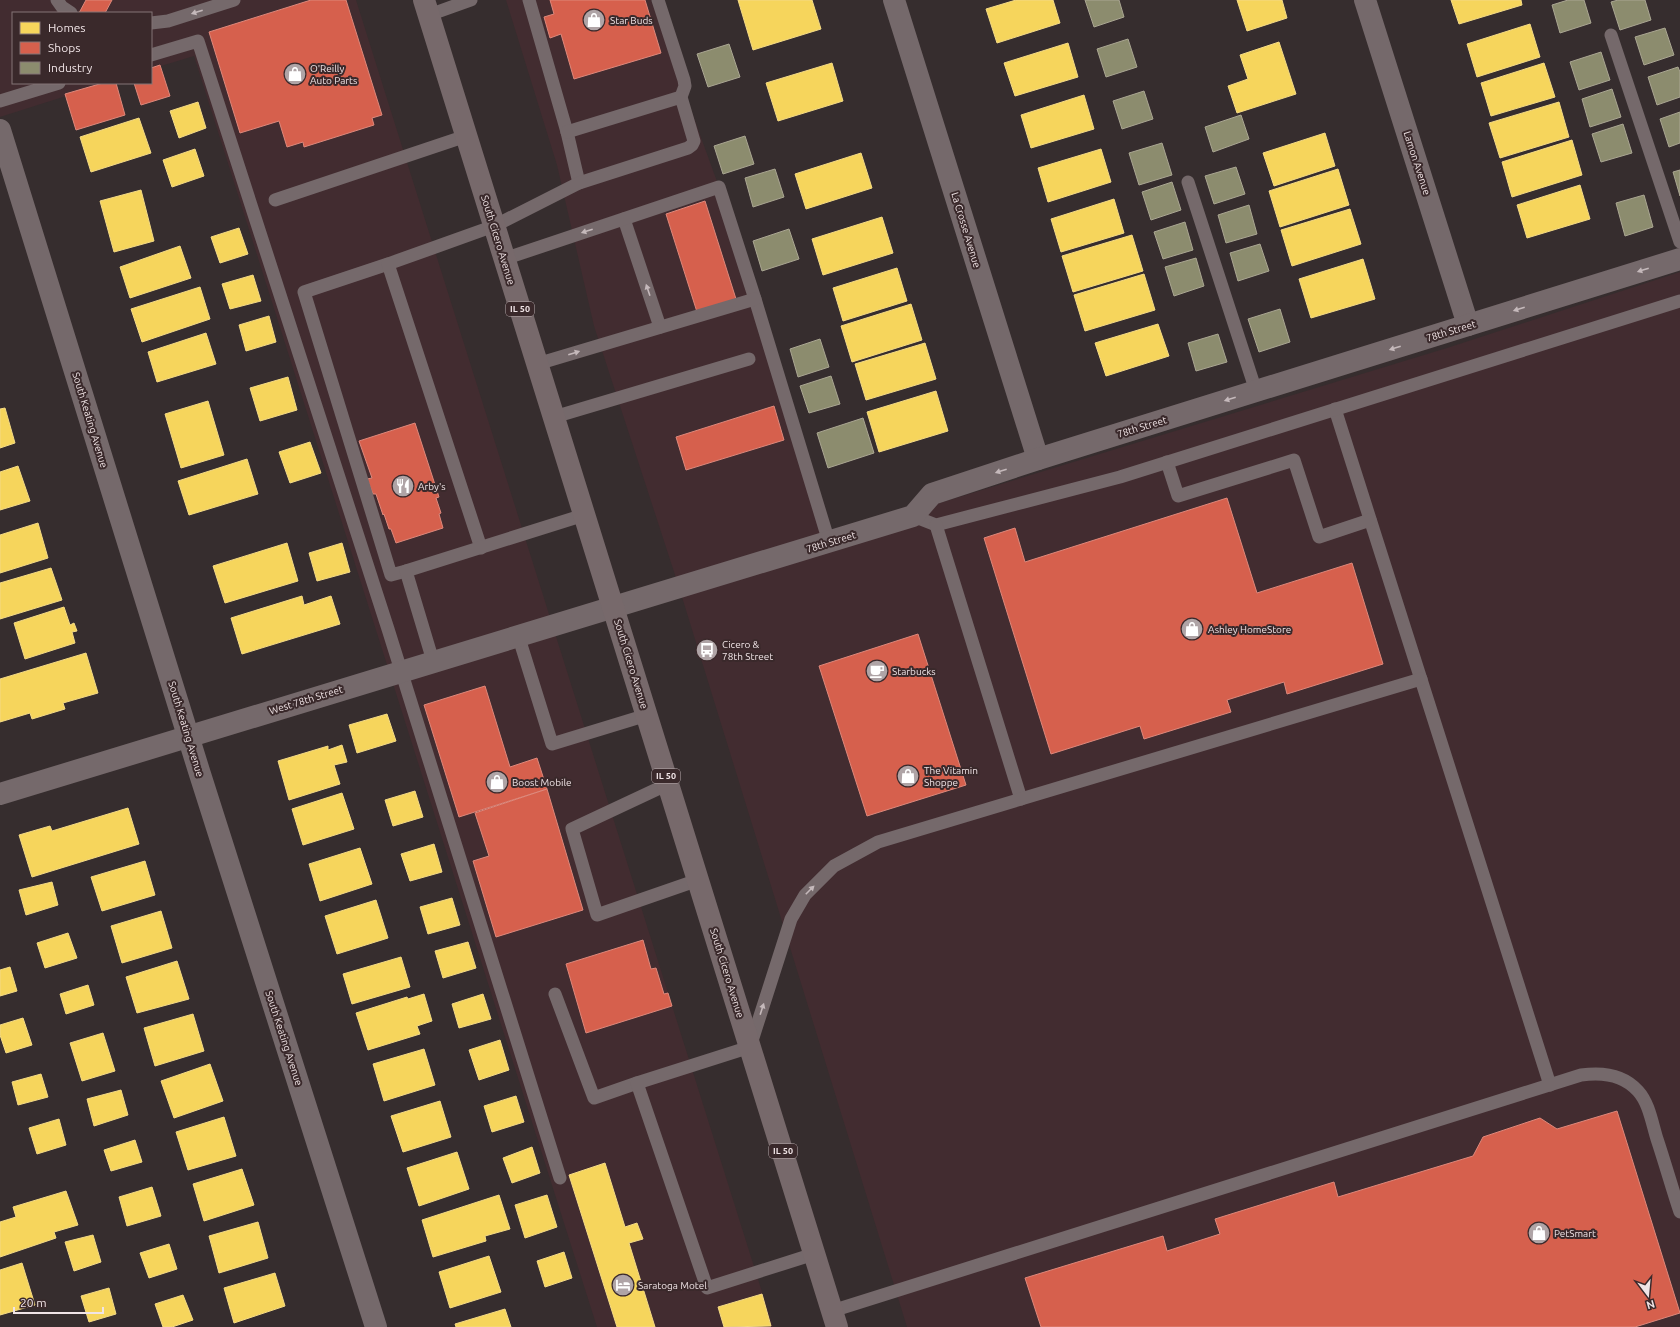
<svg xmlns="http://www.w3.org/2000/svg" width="1680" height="1327" viewBox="0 0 1680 1327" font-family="Ubuntu,sans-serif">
	<rect width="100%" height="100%" fill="#362d2e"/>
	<g fill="#422c30">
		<path d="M0,0H356L773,1327H597L194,56L151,69V13H13V83H107L0,117Z"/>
		<path d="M506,0H651L719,187L828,537L1447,348L1680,272V1327H907L678,584L594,326L557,165Z"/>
	</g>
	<g fill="#f6d55c" stroke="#f4da85">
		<path d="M738,0H812L821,29L753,50Z"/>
		<path d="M1016,0H1053L1060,23L997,43L986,9Z"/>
		<path d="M1237,0H1282L1287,18L1247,31Z"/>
		<path d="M1451,0H1521L1522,5L1459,24Z"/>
		<path d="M1530,24L1540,57L1477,77L1467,44Z"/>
		<path d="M1279,42L1296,94L1237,113L1228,86L1248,79L1240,55Z"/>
		<path d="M1068,43L1078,77L1015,96L1004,63Z"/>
		<path d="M832,63L843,101L778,121L766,83Z"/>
		<path d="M1544,63L1555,97L1491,116L1481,83Z"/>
		<path d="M1084,95L1094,129L1031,148L1021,115Z"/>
		<path d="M198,102L206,128L179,138L170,111Z"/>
		<path d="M1559,102L1569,137L1500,158L1489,123Z"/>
		<path d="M139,118L151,153L91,172L80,137Z"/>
		<path d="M1325,133L1335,166L1274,186L1263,153Z"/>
		<path d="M1572,140L1582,175L1512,197L1502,162Z"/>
		<path d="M195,149L204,176L172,187L163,160Z"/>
		<path d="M1101,149L1111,182L1048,202L1038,168Z"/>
		<path d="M861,153L872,188L806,209L795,174Z"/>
		<path d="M1338,169L1349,205L1280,227L1269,191Z"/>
		<path d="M1580,185L1590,219L1527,238L1517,205Z"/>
		<path d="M141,190L154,241L114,252L100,201Z"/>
		<path d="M1114,199L1124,233L1061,252L1051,219Z"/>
		<path d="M1350,209L1361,244L1292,266L1281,230Z"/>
		<path d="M882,217L893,253L823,275L812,239Z"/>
		<path d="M239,228L248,254L220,263L211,237Z"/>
		<path d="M1132,235L1143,271L1073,292L1062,256Z"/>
		<path d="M180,246L191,278L130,298L120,267Z"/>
		<path d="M1363,259L1375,299L1311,318L1299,279Z"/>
		<path d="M897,268L907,301L843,321L833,288Z"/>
		<path d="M1144,274L1155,310L1085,331L1074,295Z"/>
		<path d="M253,275L261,301L230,309L222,284Z"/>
		<path d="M200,287L210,319L142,342L131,309Z"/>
		<path d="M911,304L922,340L852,362L841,326Z"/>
		<path d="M269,316L276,342L246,351L239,325Z"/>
		<path d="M1158,324L1169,356L1106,376L1095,343Z"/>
		<path d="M206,333L216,364L157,382L148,352Z"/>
		<path d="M925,343L936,379L866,400L855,364Z"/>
		<path d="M288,377L297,410L260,421L250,388Z"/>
		<path d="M936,391L948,431L879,452L867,412Z"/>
		<path d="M208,401L224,455L181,468L165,414Z"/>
		<path d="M5,408L15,443L0,448V409Z"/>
		<path d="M310,442L321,473L290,483L279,452Z"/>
		<path d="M247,459L258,494L189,515L178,481Z"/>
		<path d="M18,466L30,501L0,510V472Z"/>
		<path d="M38,523L48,558L0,573V535Z"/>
		<path d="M287,543L298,581L225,603L213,566Z"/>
		<path d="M342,543L350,572L317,581L309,553Z"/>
		<path d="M51,568L62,600L0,619V583Z"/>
		<path d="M302,596L304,605L331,596L340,624L242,654L231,618Z"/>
		<path d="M64,607L70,625L74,623L77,631L72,632L75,643L25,659L14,623Z"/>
		<path d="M86,653L98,693L63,703L65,709L32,719L30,713L0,722V679Z"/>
		<path d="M387,714L396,741L357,753L349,725Z"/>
		<path d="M342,745L347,762L334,765L340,784L289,800L278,761L328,746V750Z"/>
		<path d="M415,791L423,817L393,826L385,800Z"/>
		<path d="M342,793L354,829L303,845L292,809Z"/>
		<path d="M128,808L139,844L32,877L19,835L50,826L52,831Z"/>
		<path d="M434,844L442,872L410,881L401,854Z"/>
		<path d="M360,848L372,884L320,901L309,864Z"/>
		<path d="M145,861L155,895L102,911L91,877Z"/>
		<path d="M52,882L58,905L26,915L19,890Z"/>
		<path d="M452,898L460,925L428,934L420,907Z"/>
		<path d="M376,900L388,938L337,954L325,916Z"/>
		<path d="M161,911L172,948L122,963L111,926Z"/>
		<path d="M68,933L77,958L45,968L37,943Z"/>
		<path d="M468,942L476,968L443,978L435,951Z"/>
		<path d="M401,957L410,987L352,1004L343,974Z"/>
		<path d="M177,961L189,999L137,1013L126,977Z"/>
		<path d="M10,967L17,991L0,996V970Z"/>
		<path d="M88,985L94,1005L66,1014L60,994Z"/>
		<path d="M424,994L432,1021L417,1026L420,1034L368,1050L356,1013L407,997L408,999Z"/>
		<path d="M483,994L491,1019L459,1028L452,1004Z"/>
		<path d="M193,1014L204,1051L155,1066L144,1028Z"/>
		<path d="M23,1018L32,1045L6,1053L0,1035V1025Z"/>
		<path d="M103,1033L115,1071L82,1081L70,1043Z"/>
		<path d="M500,1040L509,1070L479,1080L469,1050Z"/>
		<path d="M424,1049L435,1085L384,1101L373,1064Z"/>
		<path d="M210,1064L223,1101L174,1118L161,1081Z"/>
		<path d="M41,1074L48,1097L18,1105L12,1082Z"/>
		<path d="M121,1090L128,1115L94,1126L87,1099Z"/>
		<path d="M516,1096L524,1122L492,1132L484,1106Z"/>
		<path d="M440,1101L451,1137L403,1152L391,1116Z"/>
		<path d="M224,1117L236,1156L188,1170L176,1132Z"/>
		<path d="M59,1119L66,1145L37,1154L29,1128Z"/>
		<path d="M135,1140L142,1162L111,1171L104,1150Z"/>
		<path d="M532,1147L540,1173L512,1183L503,1158Z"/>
		<path d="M457,1152L469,1189L419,1206L407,1168Z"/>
		<path d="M605,1163L625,1227L637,1223L643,1239L629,1243L655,1327H617L569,1175Z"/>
		<path d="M242,1169L254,1205L204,1221L193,1184Z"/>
		<path d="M152,1187L161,1216L127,1226L119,1197Z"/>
		<path d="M66,1191L78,1225L54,1232L56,1238L0,1257V1222L16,1217L13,1207Z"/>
		<path d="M499,1195L510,1229L485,1236L486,1241L433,1257L422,1220Z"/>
		<path d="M547,1195L557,1227L525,1238L515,1205Z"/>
		<path d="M258,1222L268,1258L219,1273L209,1236Z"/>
		<path d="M93,1235L101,1262L74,1271L65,1242Z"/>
		<path d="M169,1244L177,1269L149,1278L140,1253Z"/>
		<path d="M564,1252L572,1278L545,1287L537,1261Z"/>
		<path d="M489,1256L501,1292L450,1308L439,1272Z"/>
		<path d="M22,1263L35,1305L0,1315V1270Z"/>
		<path d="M275,1273L285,1306L234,1323L224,1288Z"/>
		<path d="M109,1288L116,1314L89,1322L81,1296Z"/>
		<path d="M762,1294L771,1326L724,1327L718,1307Z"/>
		<path d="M183,1295L193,1320L172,1327H163L155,1304Z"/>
		<path d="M505,1309L511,1327H456L455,1324Z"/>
	</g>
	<g fill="#d6604d" stroke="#de887b">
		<path d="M86,0H112L105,13H79Z"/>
		<path d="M311,0H346L382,115L372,118L374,125L304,147L303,142L287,147L279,121L240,133L209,32Z"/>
		<path d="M550,0H645L661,53L574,79L561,34L550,38L544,17L554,14Z"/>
		<path d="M160,65L170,96L141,105L134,83H151V68Z"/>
		<path d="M103,83H116L125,115L76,130L65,94Z"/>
		<path d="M705,201L736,299L697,312L666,214Z"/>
		<path d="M774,406L784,440L686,470L676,437Z"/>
		<path d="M415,423L439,497L436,498L441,513L439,514L443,528L396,543L391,529H389L384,514L383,515L376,494H373L367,479L372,478L359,441Z"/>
		<path d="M1227,498L1257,593L1352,563L1383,664L1287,694L1284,682L1227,700L1231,712L1144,739L1140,726L1051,754L984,538L1015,528L1025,562Z"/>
		<path d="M918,634L966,785L867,816L819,666Z"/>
		<path d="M485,686L510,767L537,758L547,789L459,817L424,705Z"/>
		<path d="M547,789L583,910L496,937L473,861L489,856L475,813Z"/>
		<path d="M643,940L651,969L656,968L664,994L668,993L672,1006L586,1033L566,964Z"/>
		<path d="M1617,1111L1680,1313L1635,1327H1041L1025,1278L1163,1236L1167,1251L1220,1234L1215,1219L1334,1182L1338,1197L1473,1156L1483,1137L1540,1118L1557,1129Z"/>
	</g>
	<g fill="#8c8c6e" stroke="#aaa692">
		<path d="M1085,0H1119L1124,17L1094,27Z"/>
		<path d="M1568,0H1584L1591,23L1560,33L1552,5Z"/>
		<path d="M1618,0H1645L1651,20L1620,30L1611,2Z"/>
		<path d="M1665,28L1674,55L1644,65L1635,37Z"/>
		<path d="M1128,39L1137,67L1106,77L1097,49Z"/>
		<path d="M729,44L740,77L708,87L697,54Z"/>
		<path d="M1601,52L1610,80L1579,90L1570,62Z"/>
		<path d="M1678,67L1680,72V97L1657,105L1648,77Z"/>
		<path d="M1612,89L1621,117L1590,127L1582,99Z"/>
		<path d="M1144,91L1153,119L1122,129L1113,101Z"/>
		<path d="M1680,112V143L1669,147L1660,119Z"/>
		<path d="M1241,115L1249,139L1213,152L1205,127Z"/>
		<path d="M1623,124L1632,153L1601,162L1592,134Z"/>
		<path d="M745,136L754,164L723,174L714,146Z"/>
		<path d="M1162,143L1172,175L1139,185L1129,153Z"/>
		<path d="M1236,167L1245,194L1214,204L1205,176Z"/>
		<path d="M775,169L784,197L753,207L745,178Z"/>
		<path d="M1680,170V196L1673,172Z"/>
		<path d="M1172,182L1181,210L1151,220L1142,192Z"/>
		<path d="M1644,195L1653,227L1625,236L1616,203Z"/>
		<path d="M1249,205L1257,234L1226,243L1218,215Z"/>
		<path d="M1185,222L1193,250L1163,259L1154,232Z"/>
		<path d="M789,229L799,259L762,271L753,241Z"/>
		<path d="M1260,244L1269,271L1238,281L1230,253Z"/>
		<path d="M1196,258L1204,286L1174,296L1165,267Z"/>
		<path d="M1280,309L1290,342L1259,352L1248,319Z"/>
		<path d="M1218,334L1227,362L1196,371L1188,343Z"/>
		<path d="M820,339L829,367L798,377L790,349Z"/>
		<path d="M831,376L840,404L809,413L800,386Z"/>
		<path d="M863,418L874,453L828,468L817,433Z"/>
	</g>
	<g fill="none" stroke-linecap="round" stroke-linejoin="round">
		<g stroke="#75696b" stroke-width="13">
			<path d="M57,0L62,7L71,13"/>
			<path d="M529,0L567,132L579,183"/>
			<path d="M658,0L684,80L685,86L681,97"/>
			<path d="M429,15L471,0"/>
			<path d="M151,23L168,21L234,0"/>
			<path d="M1611,35L1680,242"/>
			<path d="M151,55L198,41L388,629L560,1178"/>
			<path d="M0,101L59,83"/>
			<path d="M1188,182L1256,391"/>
			<path d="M275,200L466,136"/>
			<path d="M624,219L660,327"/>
			<path d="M504,259L719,187L755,299L829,542"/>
			<path d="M388,264L304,292L391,575L406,571"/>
			<path d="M537,364L755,299"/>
			<path d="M1335,409L1550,1085"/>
			<path d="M554,417L749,359"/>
			<path d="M1167,462L1178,496L1294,460L1319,537L1370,520"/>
			<path d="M913,516L936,525L1120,477L1680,301"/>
			<path d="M936,525L1021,799"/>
			<path d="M481,548L388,264L494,226L579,183L688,148L692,145L694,141L681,97L567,132"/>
			<path d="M518,635L552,744L647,715"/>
			<path d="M433,661L406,571L584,515"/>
			<path d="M668,784L572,829L597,915L698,880"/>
			<path d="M555,994L594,1098L637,1083"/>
			<path d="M814,1254L707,1288L637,1083L750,1047L791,919L805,895L834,866L878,842L1421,679"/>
			<path d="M832,1311L1581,1075C1602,1072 1623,1074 1638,1091C1649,1103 1652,1123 1657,1139C1665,1163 1672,1188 1680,1212"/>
		</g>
		<g stroke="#75696b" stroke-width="22">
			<path d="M894,0L1038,459"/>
			<path d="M1365,0L1468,325"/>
			<path d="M0,130L199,771L376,1327"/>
			<path d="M0,794L913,516L932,494L1038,459L1680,259"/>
		</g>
		<path stroke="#77696b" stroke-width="22" d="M424,0L837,1327"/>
	</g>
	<defs><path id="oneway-solid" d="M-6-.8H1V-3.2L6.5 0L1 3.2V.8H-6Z"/></defs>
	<g fill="#c5b9bb">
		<use href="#oneway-solid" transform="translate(197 12) rotate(162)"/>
		<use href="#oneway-solid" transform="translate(587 231) rotate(162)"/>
		<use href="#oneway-solid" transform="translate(1643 270) rotate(163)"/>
		<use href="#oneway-solid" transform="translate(648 290) rotate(-109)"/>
		<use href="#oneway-solid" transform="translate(1519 309) rotate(163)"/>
		<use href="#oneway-solid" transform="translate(1395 348) rotate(163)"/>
		<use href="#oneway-solid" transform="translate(574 353) rotate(-17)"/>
		<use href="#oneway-solid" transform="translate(1230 399) rotate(163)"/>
		<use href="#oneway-solid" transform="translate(1001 471) rotate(162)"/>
		<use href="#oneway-solid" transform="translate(810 890) rotate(-45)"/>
		<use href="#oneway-solid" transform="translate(762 1009) rotate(-72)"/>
	</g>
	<defs>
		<g id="shop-disc" transform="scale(1.15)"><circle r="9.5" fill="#afa4a6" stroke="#3a292b"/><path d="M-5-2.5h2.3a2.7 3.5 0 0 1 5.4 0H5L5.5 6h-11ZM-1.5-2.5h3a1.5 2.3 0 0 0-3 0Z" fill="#fff"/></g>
		<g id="restaurant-disc" transform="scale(1.15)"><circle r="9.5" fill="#afa4a6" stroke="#3a292b"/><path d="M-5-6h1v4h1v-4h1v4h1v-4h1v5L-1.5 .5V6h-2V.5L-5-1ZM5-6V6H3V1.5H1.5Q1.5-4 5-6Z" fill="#fff"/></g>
		<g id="bus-disc" transform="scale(1.15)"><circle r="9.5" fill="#afa4a6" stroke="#3a292b"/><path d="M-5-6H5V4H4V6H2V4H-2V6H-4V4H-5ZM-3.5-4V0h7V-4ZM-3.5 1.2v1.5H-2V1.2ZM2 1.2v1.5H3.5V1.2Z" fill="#fff"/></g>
		<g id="cafe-disc" transform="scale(1.15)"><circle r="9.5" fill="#afa4a6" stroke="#3a292b"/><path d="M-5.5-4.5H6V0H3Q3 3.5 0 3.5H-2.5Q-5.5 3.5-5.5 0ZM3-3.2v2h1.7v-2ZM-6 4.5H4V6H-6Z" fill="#fff"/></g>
		<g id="hotel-disc" transform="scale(1.15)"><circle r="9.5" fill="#afa4a6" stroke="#3a292b"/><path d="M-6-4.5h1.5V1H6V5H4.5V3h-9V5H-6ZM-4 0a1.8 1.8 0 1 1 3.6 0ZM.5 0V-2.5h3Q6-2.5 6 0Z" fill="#fff"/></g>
	</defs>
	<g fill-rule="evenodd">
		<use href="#shop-disc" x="594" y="20"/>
		<use href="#shop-disc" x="295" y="74"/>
		<use href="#restaurant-disc" x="403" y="486"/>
		<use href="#shop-disc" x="1192" y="629"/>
		<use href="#bus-disc" x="707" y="650"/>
		<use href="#cafe-disc" x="877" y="671"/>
		<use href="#shop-disc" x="908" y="776"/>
		<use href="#shop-disc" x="497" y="782"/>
		<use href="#shop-disc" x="1539" y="1233"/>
		<use href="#hotel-disc" x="623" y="1285"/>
	</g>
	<g text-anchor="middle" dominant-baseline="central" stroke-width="4" stroke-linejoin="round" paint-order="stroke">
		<g fill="#3a292b" stroke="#b9acae" stroke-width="1">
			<rect x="506" y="302" width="28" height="14" rx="3"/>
			<rect x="652" y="769" width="28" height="14" rx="3"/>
			<rect x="769" y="1144" width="28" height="14" rx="3"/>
		</g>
		<g font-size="9" font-weight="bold" fill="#f0e4e6">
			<text x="520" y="309">IL 50</text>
			<text x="666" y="776">IL 50</text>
			<text x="783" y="1151">IL 50</text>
		</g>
		<g font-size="10" fill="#f0e4e6" stroke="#3a292b" text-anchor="start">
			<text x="610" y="20">Star Buds</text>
			<text x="310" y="68">O'Reilly<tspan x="310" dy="12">Auto Parts</tspan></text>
			<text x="418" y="486">Arby's</text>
			<text x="1208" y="629">Ashley HomeStore</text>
			<text x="722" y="644">Cicero &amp;<tspan x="722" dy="12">78th Street</tspan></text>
			<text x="892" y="671">Starbucks</text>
			<text x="924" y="770">The Vitamin<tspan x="924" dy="12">Shoppe</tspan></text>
			<text x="512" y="782">Boost Mobile</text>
			<text x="1554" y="1233">PetSmart</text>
			<text x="638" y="1285">Saratoga Motel</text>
		</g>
		<g font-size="10" fill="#f0e4e6" stroke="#3a292b">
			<text transform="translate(1417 163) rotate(72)">Lamon Avenue</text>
			<text transform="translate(966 230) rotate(73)">La Crosse Avenue</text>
			<text transform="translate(498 240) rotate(73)">South Cicero Avenue</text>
			<text transform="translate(1451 331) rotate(-17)">78th Street</text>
			<text transform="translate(90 420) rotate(73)">South Keating Avenue</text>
			<text transform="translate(1142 427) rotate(-17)">78th Street</text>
			<text transform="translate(831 542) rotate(-17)">78th Street</text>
			<text transform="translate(631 664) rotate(73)">South Cicero Avenue</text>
			<text transform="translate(306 700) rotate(-17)">West 78th Street</text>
			<text transform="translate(186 729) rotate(73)">South Keating Avenue</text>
			<text transform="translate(727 973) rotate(73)">South Cicero Avenue</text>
			<text transform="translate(284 1038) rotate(72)">South Keating Avenue</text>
		</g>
	</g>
	<rect x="12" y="12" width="140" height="72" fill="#3a292b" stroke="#837476"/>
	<rect x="20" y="22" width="20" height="12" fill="#f6d55c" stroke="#837476"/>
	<text x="48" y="32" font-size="12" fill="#f0e4e6">Homes</text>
	<rect x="20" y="42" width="20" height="12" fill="#d6604d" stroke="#837476"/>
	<text x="48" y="52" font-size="12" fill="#f0e4e6">Shops</text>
	<rect x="20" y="62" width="20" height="12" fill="#8c8c6e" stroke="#837476"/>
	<text x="48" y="72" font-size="12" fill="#f0e4e6">Industry</text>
	<g transform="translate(1648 1295) rotate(164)" stroke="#3a292b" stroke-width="3" paint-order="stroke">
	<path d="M0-3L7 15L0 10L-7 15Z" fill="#f0e4e6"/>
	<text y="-6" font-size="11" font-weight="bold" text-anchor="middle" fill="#f0e4e6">N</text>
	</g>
	<path d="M14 1307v6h89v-6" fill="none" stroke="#f0e4e6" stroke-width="2"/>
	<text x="20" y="1307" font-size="12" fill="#f0e4e6" stroke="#3a292b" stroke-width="3" paint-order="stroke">20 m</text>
</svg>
